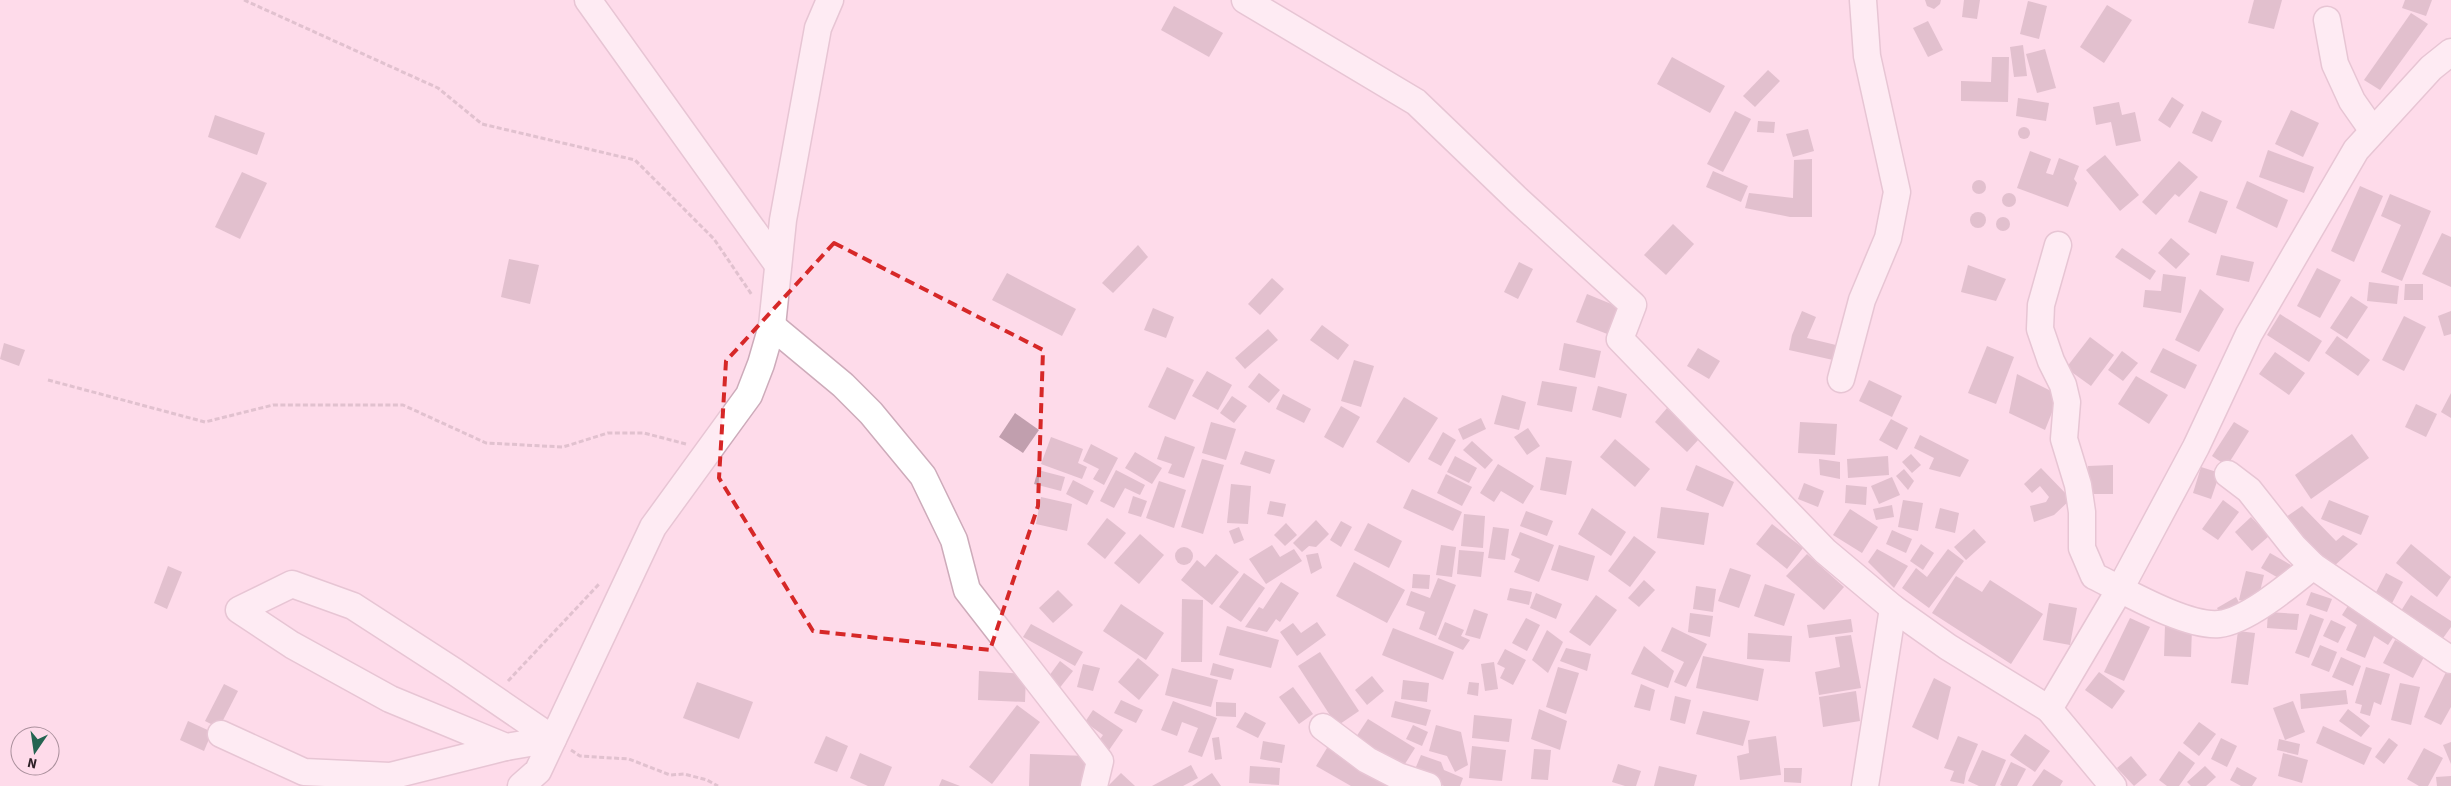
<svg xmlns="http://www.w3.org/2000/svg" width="2451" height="786" viewBox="0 0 2451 786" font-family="'Source Sans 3',sans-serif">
	<rect width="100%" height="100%" fill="#fedbea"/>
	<g fill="#c19fae">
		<path d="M1925,0H1941L1940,4L1934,9L1927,6Z"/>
		<path d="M1964,0H1980L1977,19L1962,17Z"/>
		<path d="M2254,0H2282L2274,29L2248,23Z"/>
		<path d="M2405,0H2432L2426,16L2402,8Z"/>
		<path d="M2028,1L2047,6L2039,39L2020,34Z"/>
		<path d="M2107,5L2132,20L2104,63L2080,47Z"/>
		<path d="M1174,6L1223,33L1209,57L1161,30Z"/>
		<path d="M2411,13L2428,24L2380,90L2364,80Z"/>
		<path d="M1928,21L1943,50L1928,57L1913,28Z"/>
		<path d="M2023,45L2027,76L2014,77L2010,47Z"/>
		<path d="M2045,49L2056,88L2037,93L2026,54Z"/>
		<path d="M1672,57L1725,86L1710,113L1657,84Z"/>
		<path d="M1992,57H2009L2008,102L1961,101V81L1991,82Z"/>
		<path d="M1768,70L1780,81L1755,107L1743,96Z"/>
		<path d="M2172,97L2184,105L2170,128L2158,120Z"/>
		<path d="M2018,98L2049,103L2046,121L2016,116Z"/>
		<path d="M2119,102L2122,115L2135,112L2141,141L2116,146L2111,122L2096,125L2093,107Z"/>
		<path d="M2291,110L2319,123L2303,157L2275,144Z"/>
		<path d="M1735,111L1751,119L1723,172L1707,164Z"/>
		<path d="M2202,111L2222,121L2212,142L2192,133Z"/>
		<path d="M215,115L265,133L257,155L208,137Z"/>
		<path d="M1758,121L1775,122L1774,133L1757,132Z"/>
		<circle cx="2024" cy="133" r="6"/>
		<path d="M1808,129L1814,151L1793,157L1786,134Z"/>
		<path d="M2268,150L2314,167L2304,193L2259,177Z"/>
		<path d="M2030,151L2051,159L2046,173L2053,175L2059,158L2079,166L2074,179L2077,183L2068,207L2017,188Z"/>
		<path d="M2105,155L2139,195L2120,211L2086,170Z"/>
		<path d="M1812,159V217H1790L1745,208L1749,193L1793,198L1794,160Z"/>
		<path d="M2179,161L2198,177L2179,197L2175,194L2156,215L2142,202Z"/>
		<path d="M1713,171L1748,186L1741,202L1706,187Z"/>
		<path d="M242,172L267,183L240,239L215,227Z"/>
		<circle cx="1979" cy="187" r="7"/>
		<path d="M2247,181L2288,200L2277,228L2236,208Z"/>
		<path d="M2360,186L2383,196L2354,262L2331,251Z"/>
		<path d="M2200,191L2228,201L2216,234L2188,222Z"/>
		<circle cx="2009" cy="200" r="7"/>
		<path d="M2390,194L2431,211L2402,281L2381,272L2401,225L2381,216Z"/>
		<circle cx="1978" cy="220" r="8"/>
		<circle cx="2003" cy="224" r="7"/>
		<path d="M1673,224L1694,244L1666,275L1644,255Z"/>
		<path d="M2442,233L2451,237V287L2422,274Z"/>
		<path d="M2171,238L2190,254L2176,269L2158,253Z"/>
		<path d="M1138,245L1148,257L1113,293L1102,283Z"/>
		<path d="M2122,248L2156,271L2150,280L2115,257Z"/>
		<path d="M2221,255L2254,262L2249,282L2216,275Z"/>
		<path d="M509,259L539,265L530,304L501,297Z"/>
		<path d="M1519,262L1533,269L1518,299L1504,292Z"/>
		<path d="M1968,265L2006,279L1996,301L1961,292Z"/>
		<path d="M2317,268L2341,280L2320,318L2297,306Z"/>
		<path d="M1007,273L1076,309L1062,336L992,300Z"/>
		<path d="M2163,274L2186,277L2181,313L2143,307L2145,290L2161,291Z"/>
		<path d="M1272,278L1284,289L1260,315L1248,304Z"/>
		<path d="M2369,282L2399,286L2397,304L2367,301Z"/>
		<path d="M2405,284H2423V300H2404Z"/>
		<path d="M2200,289L2224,309L2199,352L2175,340Z"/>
		<path d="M1587,294L1621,308L1610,335L1576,322Z"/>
		<path d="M2351,296L2368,307L2347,339L2330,328Z"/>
		<path d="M1153,308L1174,317L1166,338L1144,330Z"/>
		<path d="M1802,311L1816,317L1807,338L1836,345L1833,360L1789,350L1792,335Z"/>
		<path d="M2451,311V334L2444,336L2438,316Z"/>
		<path d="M2280,314L2322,341L2309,362L2267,335Z"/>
		<path d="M2404,316L2426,327L2404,371L2382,360Z"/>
		<path d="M1322,325L1349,345L1338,360L1310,340Z"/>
		<path d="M1268,329L1278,340L1245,369L1235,358Z"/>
		<path d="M2337,336L2370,360L2358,376L2325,353Z"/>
		<path d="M2090,337L2114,355L2091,386L2066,368Z"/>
		<path d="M4,343L25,350L19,366L0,359Z"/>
		<path d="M1564,343L1601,351L1595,378L1559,370Z"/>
		<path d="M1987,346L2014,357L1996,404L1968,393Z"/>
		<path d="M1698,348L1720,361L1709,379L1687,366Z"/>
		<path d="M2163,348L2197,365L2185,389L2150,372Z"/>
		<path d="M2122,351L2138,363L2123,381L2108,370Z"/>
		<path d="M2275,352L2305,373L2289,395L2259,374Z"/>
		<path d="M1354,360L1374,366L1361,407L1341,401Z"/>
		<path d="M1167,367L1194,380L1175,420L1148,407Z"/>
		<path d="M1207,371L1232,385L1218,410L1192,396Z"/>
		<path d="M1259,373L1280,390L1269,403L1248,387Z"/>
		<path d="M2017,374L2059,395L2045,430L2009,413Z"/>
		<path d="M2136,376L2168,395L2149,424L2118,404Z"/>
		<path d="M1869,380L1902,396L1892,417L1859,401Z"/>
		<path d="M1542,381L1577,387L1572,412L1537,405Z"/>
		<path d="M1598,386L1627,394L1621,418L1592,410Z"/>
		<path d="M2451,393V418L2441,412Z"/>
		<path d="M1283,394L1311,409L1304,423L1276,409Z"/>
		<path d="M1502,395L1526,402L1519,430L1494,424Z"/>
		<path d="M1232,396L1247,406L1234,423L1220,413Z"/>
		<path d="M1404,397L1438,418L1409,463L1376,442Z"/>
		<path d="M2416,404L2437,414L2426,437L2405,427Z"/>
		<path d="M1341,406L1360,417L1343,448L1324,437Z"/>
		<path d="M1667,408L1699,439L1687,452L1655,422Z"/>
		<path d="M1015,413L1039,430L1023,453L999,437Z"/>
		<path d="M1481,418L1486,429L1463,440L1458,429Z"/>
		<path d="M1891,419L1908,428L1897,450L1879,440Z"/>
		<path d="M1211,422L1236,429L1226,460L1202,453Z"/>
		<path d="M1800,422L1837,424L1835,455L1798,453Z"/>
		<path d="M2234,422L2249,431L2227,466L2212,456Z"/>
		<path d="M1528,428L1540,446L1527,455L1514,437Z"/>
		<path d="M1443,432L1456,440L1441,466L1428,459Z"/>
		<path d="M2352,434L2369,458L2311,499L2295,475Z"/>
		<path d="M1920,435L1969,460L1960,477L1929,469L1934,458L1914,448Z"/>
		<path d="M1165,436L1195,447L1184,478L1168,473L1172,464L1157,459Z"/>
		<path d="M1051,437L1083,449L1078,463L1087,467L1082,479L1041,464Z"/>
		<path d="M1615,439L1650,469L1635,487L1600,457Z"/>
		<path d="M1472,441L1493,460L1485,469L1463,450Z"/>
		<path d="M1091,444L1118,458L1104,485L1093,479L1099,469L1083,461Z"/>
		<path d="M1245,451L1275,460L1270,474L1240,464Z"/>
		<path d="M1135,452L1162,468L1152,484L1125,468Z"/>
		<path d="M1911,454L1921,465L1912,473L1902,462Z"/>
		<path d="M1455,456L1477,468L1469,483L1447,472Z"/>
		<path d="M1888,456L1889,475L1848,478L1847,459Z"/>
		<path d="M1546,457L1572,461L1566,495L1540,490Z"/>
		<path d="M1202,459L1224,465L1203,534L1181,527Z"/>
		<path d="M1819,459L1840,462V479L1820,475Z"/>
		<path d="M1498,464L1534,486L1523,504L1501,491L1494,502L1480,493Z"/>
		<path d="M1696,465L1734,482L1723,507L1686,490Z"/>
		<path d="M2113,465V494H2089L2088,466Z"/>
		<path d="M2201,467L2220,473L2211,499L2193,493Z"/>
		<path d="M2041,468L2071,499L2054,515L2034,522L2030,506L2046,502L2049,497L2040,486L2032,493L2024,484Z"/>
		<path d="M1904,469L1914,481L1908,490L1896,476Z"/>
		<path d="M1038,470L1065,477L1061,491L1034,484Z"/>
		<path d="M1116,470L1145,485L1140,495L1125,488L1114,508L1100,501Z"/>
		<path d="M1446,474L1472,487L1462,506L1437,493Z"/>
		<path d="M1892,477L1900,495L1879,504L1871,486Z"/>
		<path d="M1073,480L1094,491L1087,505L1066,494Z"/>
		<path d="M1159,481L1186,490L1174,528L1146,518Z"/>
		<path d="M1804,483L1824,491L1818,507L1798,499Z"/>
		<path d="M1231,484L1251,486L1248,524L1227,523Z"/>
		<path d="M1846,485L1867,487L1866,505L1845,503Z"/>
		<path d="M1412,489L1462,512L1453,531L1403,508Z"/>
		<path d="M1133,496L1147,501L1141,517L1128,513Z"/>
		<path d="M1041,497L1072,504L1067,531L1036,524Z"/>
		<path d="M1903,500L1923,503L1918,531L1898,527Z"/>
		<path d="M2223,500L2239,512L2218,540L2202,529Z"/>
		<path d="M2329,500L2369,516L2361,535L2321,519Z"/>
		<path d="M1270,501L1286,504L1283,517L1267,514Z"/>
		<path d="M1892,505L1894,517L1876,520L1873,509Z"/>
		<path d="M2302,506L2336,541L2343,535L2358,544L2332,568L2283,519Z"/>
		<path d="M1661,507L1709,513L1704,545L1657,538Z"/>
		<path d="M1592,508L1626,532L1611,556L1578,534Z"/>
		<path d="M1940,508L1959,513L1955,533L1935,528Z"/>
		<path d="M1850,509L1878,527L1862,553L1833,535Z"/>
		<path d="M1526,511L1553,521L1547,536L1520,526Z"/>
		<path d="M1464,514L1485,516L1483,548L1461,546Z"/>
		<path d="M2251,517L2269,536L2252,551L2235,532Z"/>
		<path d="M1107,518L1126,533L1105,559L1087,544Z"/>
		<path d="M1316,520L1329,534L1316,547L1309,546L1302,552L1293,543Z"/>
		<path d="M1341,521L1352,527L1341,547L1330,540Z"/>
		<path d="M1286,523L1297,535L1285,546L1274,535Z"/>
		<path d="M1368,523L1402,541L1389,568L1354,550Z"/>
		<path d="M1772,524L1803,548L1787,569L1756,544Z"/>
		<path d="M1239,527L1244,540L1234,544L1229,531Z"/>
		<path d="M1493,527L1509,529L1505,560L1488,558Z"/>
		<path d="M1974,529L1986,542L1966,560L1954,547Z"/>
		<path d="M1892,530L1912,539L1906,553L1886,544Z"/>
		<path d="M1520,532L1554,545L1539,582L1514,572L1520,559L1511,555Z"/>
		<path d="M1140,534L1164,555L1139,584L1114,563Z"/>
		<path d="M1634,536L1656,552L1630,587L1608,571Z"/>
		<path d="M1921,544L1934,553L1923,570L1910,561Z"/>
		<path d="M2411,544L2451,577L2437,597L2396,563Z"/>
		<path d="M1272,545L1280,557L1294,549L1302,561L1266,584L1249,559Z"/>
		<path d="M1441,545L1456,547L1452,577L1436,575Z"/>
		<path d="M1559,545L1595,556L1588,581L1551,570Z"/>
		<circle cx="1184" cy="556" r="9"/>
		<path d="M1877,549L1908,566L1894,588L1868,562Z"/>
		<path d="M1948,549L1964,561L1929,608L1902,588L1916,568L1927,577Z"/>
		<path d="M1459,550L1484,552L1481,577L1457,574Z"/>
		<path d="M1318,553L1322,568L1311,574L1306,555Z"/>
		<path d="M2270,553L2291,565L2282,580L2261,568Z"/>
		<path d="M1216,554L1239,572L1212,605L1181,580L1197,560L1205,567Z"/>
		<path d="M1807,554L1844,587L1824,610L1786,576Z"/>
		<path d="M1354,562L1405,590L1387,623L1336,596Z"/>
		<path d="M168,566L182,572L167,609L154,603Z"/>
		<path d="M1730,568L1751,575L1739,608L1718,601Z"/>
		<path d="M2246,571L2264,575L2257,604L2239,600Z"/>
		<path d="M1244,573L1265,588L1241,622L1219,607Z"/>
		<path d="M2386,573L2403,582L2390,607L2373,598Z"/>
		<path d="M1413,574L1430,575L1429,589L1412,588Z"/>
		<path d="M1956,576L1982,592L1990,580L2043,614L2011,664L1932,613Z"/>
		<path d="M1438,578L1456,585L1436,636L1419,629L1425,612L1406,605L1411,591L1430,598Z"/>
		<path d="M1644,580L1655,590L1639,607L1628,598Z"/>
		<path d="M1281,582L1299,593L1280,622L1276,619L1267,632L1245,627L1259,607L1263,609Z"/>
		<path d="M1765,584L1795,594L1784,626L1754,616Z"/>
		<path d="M1696,586L1716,589L1713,612L1693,609Z"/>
		<path d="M1510,588L1532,592L1529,605L1507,600Z"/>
		<path d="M1058,590L1073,605L1053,623L1039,608Z"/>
		<path d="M2311,592L2332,599L2327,612L2306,605Z"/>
		<path d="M1536,593L1562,604L1556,619L1530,608Z"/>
		<path d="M1596,595L1617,610L1590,646L1569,632Z"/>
		<path d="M2411,595L2451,621V627L2441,641L2399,614Z"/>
		<path d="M2236,597L2243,610L2224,620L2217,608Z"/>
		<path d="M1182,599L1203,600L1202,662H1181Z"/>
		<path d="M2351,601L2398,630L2388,645L2374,636L2365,658L2346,650L2357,625L2342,615Z"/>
		<path d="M2049,603L2077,608L2070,645L2043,640Z"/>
		<path d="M1121,604L1164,633L1146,660L1103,631Z"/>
		<path d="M1474,609L1488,614L1480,639L1465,635Z"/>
		<path d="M2268,612L2299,614L2297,630L2267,628Z"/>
		<path d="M1690,613L1713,616L1710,637L1688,632Z"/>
		<path d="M2310,614L2324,619L2309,658L2295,653Z"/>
		<path d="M1526,618L1540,625L1527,651L1512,643Z"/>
		<path d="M2130,618L2150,627L2124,681L2104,672Z"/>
		<path d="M1851,619L1853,632L1809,638L1807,625Z"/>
		<path d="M2331,620L2346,627L2338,643L2323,636Z"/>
		<path d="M1317,622L1326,635L1297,656L1280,632L1293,623L1301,633Z"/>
		<path d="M1445,622L1464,630L1461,636L1470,640L1463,650L1438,639Z"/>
		<path d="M1031,624L1083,652L1075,666L1023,637Z"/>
		<path d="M1227,626L1279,640L1271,668L1219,655Z"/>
		<path d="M2165,626L2192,627L2191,657L2164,656Z"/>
		<path d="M1672,627L1707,644L1686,687L1674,682L1684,662L1661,651Z"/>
		<path d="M1393,628L1454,652L1443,680L1382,655Z"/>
		<path d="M1547,630L1563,642L1548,673L1532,660Z"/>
		<path d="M2238,631L2255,633L2248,685L2231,683Z"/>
		<path d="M1748,633L1792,636L1790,662L1747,659Z"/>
		<path d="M1851,635L1861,688L1819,695L1815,672L1840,667L1835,637Z"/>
		<path d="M2395,640L2425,655L2413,678L2383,663Z"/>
		<path d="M2320,645L2337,652L2329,672L2311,665Z"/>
		<path d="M1644,646L1674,671L1668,688L1631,674Z"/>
		<path d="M1566,648L1591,654L1587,671L1560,661Z"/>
		<path d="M1505,649L1526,660L1513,685L1500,678L1505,668L1497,664Z"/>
		<path d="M1320,652L1359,711L1337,726L1298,666Z"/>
		<path d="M1703,656L1764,669L1758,701L1696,688Z"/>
		<path d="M2341,657L2361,666L2353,686L2332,677Z"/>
		<path d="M1138,658L1159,675L1139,700L1118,682Z"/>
		<path d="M1060,661L1073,671L1058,690L1046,680Z"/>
		<path d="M1494,662L1498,689L1485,691L1481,664Z"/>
		<path d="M1213,663L1234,669L1231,680L1210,675Z"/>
		<path d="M1083,664L1100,668L1093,691L1077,687Z"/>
		<path d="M1558,667L1579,673L1566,714L1546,707Z"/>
		<path d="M2366,667L2390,674L2381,705L2374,702L2370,716L2360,713L2362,705L2355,703Z"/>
		<path d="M1172,668L1218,680L1211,707L1165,695Z"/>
		<path d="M2448,668L2451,670V707L2441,725L2424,717Z"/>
		<path d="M979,671L1026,674L1025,702L978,700Z"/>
		<path d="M2099,672L2125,691L2112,709L2085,690Z"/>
		<path d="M1372,676L1384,691L1367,705L1355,690Z"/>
		<path d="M1934,678L1951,687L1938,740L1912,727Z"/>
		<path d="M1403,680L1429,683L1427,702L1401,699Z"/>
		<path d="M697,682L753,702L739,739L683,718Z"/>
		<path d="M1469,682L1479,683L1478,696L1467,694Z"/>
		<path d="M2400,683L2420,687L2411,725L2391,720Z"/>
		<path d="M224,684L238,691L219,728L205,721Z"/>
		<path d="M1641,684L1655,690L1650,711L1634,707Z"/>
		<path d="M1293,687L1313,714L1299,724L1279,697Z"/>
		<path d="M2346,690L2348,704L2301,709L2300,694Z"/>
		<path d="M1856,691L1860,721L1823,727L1819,697Z"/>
		<path d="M1675,696L1691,700L1685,724L1670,720Z"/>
		<path d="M1121,700L1143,710L1136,723L1114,713Z"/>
		<path d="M1173,701L1217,718L1202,757L1188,752L1198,728L1182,722L1177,736L1161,730Z"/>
		<path d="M1395,701L1431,710L1426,726L1391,717Z"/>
		<path d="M2293,701L2305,732L2285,740L2273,708Z"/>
		<path d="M1216,702L1236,703V717L1216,716Z"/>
		<path d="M1017,705L1040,722L992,784L969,767Z"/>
		<path d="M1539,709L1567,721L1560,750L1531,739Z"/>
		<path d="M2348,709L2370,726L2361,737L2339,721Z"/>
		<path d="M1093,710L1123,730L1107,753L1096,745L1103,735L1085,722Z"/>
		<path d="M1703,711L1750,721L1743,746L1696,734Z"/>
		<path d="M1245,712L1266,723L1258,738L1236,727Z"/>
		<path d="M1474,715L1512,719L1509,742L1472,738Z"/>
		<path d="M1368,719L1415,748L1403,767L1356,737Z"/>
		<path d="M188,721L212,732L204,751L180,740Z"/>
		<path d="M2199,722L2216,734L2199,756L2183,743Z"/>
		<path d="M1413,725L1428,732L1422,746L1406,739Z"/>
		<path d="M1436,725L1461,732L1468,765L1455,772L1447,756L1429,751Z"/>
		<path d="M2323,726L2372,748L2364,765L2316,743Z"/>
		<path d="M2025,734L2050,751L2035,772L2010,755Z"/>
		<path d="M826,736L848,746L837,772L814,763Z"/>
		<path d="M1776,736L1781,775L1740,780L1737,756L1749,753L1748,740Z"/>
		<path d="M1958,736L1978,744L1966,773L1964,784L1950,781L1954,771L1944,768Z"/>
		<path d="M1219,737L1222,759L1215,760L1212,738Z"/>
		<path d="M2221,738L2237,746L2227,767L2211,759Z"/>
		<path d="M2389,738L2398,745L2384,764L2375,757Z"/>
		<path d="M2279,739L2300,744L2298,755L2277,750Z"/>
		<path d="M1263,741L1285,745L1282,763L1260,759Z"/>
		<path d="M2451,742V764L2443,745Z"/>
		<path d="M1330,743L1406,786H1351L1316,766Z"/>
		<path d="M1472,746L1506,750L1502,781L1469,778Z"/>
		<path d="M2424,748L2443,758L2428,786H2419L2407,779Z"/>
		<path d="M1534,749L1551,750L1548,780L1531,779Z"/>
		<path d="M1982,750L2006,760L1995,786H1979L1968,781Z"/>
		<path d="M2179,751L2195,763L2179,786H2167L2159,780Z"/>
		<path d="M860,753L892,767L884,786H868L850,778Z"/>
		<path d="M2283,753L2308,760L2302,783L2278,776Z"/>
		<path d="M1030,754L1087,756L1086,786H1029Z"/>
		<path d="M1421,755L1441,762L1444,770L1463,778L1460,786H1444L1413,774Z"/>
		<path d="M2131,756L2147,775L2134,786L2117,768Z"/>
		<path d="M2011,762L2026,769L2017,786H2002L2000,785Z"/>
		<path d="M1618,764L1641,771L1636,786H1625L1612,782Z"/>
		<path d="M1191,765L1198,778L1183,786H1152Z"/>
		<path d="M1250,766L1280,768L1279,785L1249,783Z"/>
		<path d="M1659,766L1697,775L1694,786H1654Z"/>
		<path d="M2205,766L2216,777L2206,786H2191L2187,782Z"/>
		<path d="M2237,767L2257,778L2252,786H2241L2230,780Z"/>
		<path d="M1784,768H1802L1801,783L1784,782Z"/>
		<path d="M2044,769L2063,781L2060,786H2032Z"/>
		<path d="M1121,773L1135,786H1108Z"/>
		<path d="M1212,773L1221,786H1192Z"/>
		<path d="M2451,776V786H2437L2436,777Z"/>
		<path d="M942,779L960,786H939Z"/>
	</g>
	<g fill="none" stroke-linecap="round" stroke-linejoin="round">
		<g stroke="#cdabba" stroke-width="29">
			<g id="minor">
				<path d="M588,0L778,265"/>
				<path d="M1245,0L1416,102L1518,200L1633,305L1620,339L1825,551L1893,608L1948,647L2049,709"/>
				<path d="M2327,20L2335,64L2352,101L2373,131"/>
				<path d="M2058,245L2041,305L2040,329L2051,361L2063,385L2067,402L2064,439L2078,485L2082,512V548L2094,576C2125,591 2186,627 2219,624C2247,621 2291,584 2313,566"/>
				<path d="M772,326L843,385L871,413L923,476L954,540L967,590L1100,761L1094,786"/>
				<path d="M1841,379L1862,300L1888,238L1897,192L1867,56L1863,0"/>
				<path d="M2228,474L2249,490L2294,547L2313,566L2451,660"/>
				<path d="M292,584L353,606L455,672L553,739L506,747L390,699L292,645L239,610Z"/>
				<path d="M1323,727L1367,760L1398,776L1428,786"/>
				<path d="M221,734L304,772L390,776L506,747"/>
				<path d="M521,786L538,771L653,527L749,395L761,364L772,326L783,220L818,28L830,0"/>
				<path d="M1865,786L1893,608"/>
				<path d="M2113,786L2049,709L2120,589L2196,447L2249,334L2356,150L2431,68L2451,52"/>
			</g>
		</g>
		<g stroke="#bfa3af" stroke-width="3" stroke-dasharray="5 2.5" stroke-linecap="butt">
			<path d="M244,0L438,88L482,124L635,160L714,239L752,295"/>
			<path d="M48,380L205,422L273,405H403L486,443L563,447L608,433H644L686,444"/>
			<path d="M508,681L600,583"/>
			<path d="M571,750L580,756L629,759L670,775L684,774L707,780L718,786"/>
		</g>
		<use href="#minor" stroke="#fff" stroke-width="26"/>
	</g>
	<path d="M0 0H2451V786H0ZM834,243L1043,350L1038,506L990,650L813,631L719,478L726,361Z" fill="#fedbea" fill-opacity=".55" fill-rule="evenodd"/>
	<path fill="none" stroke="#d62828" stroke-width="4" stroke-dasharray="10 6" stroke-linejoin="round" d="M834,243L1043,350L1038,506L990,650L813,631L719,478L726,361Z"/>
	<g transform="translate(35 751) rotate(193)"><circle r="24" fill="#fedbea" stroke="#aa909c"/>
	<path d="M0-4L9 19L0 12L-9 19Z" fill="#256451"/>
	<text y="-8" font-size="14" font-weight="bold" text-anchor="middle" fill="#2d2026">N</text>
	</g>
</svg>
